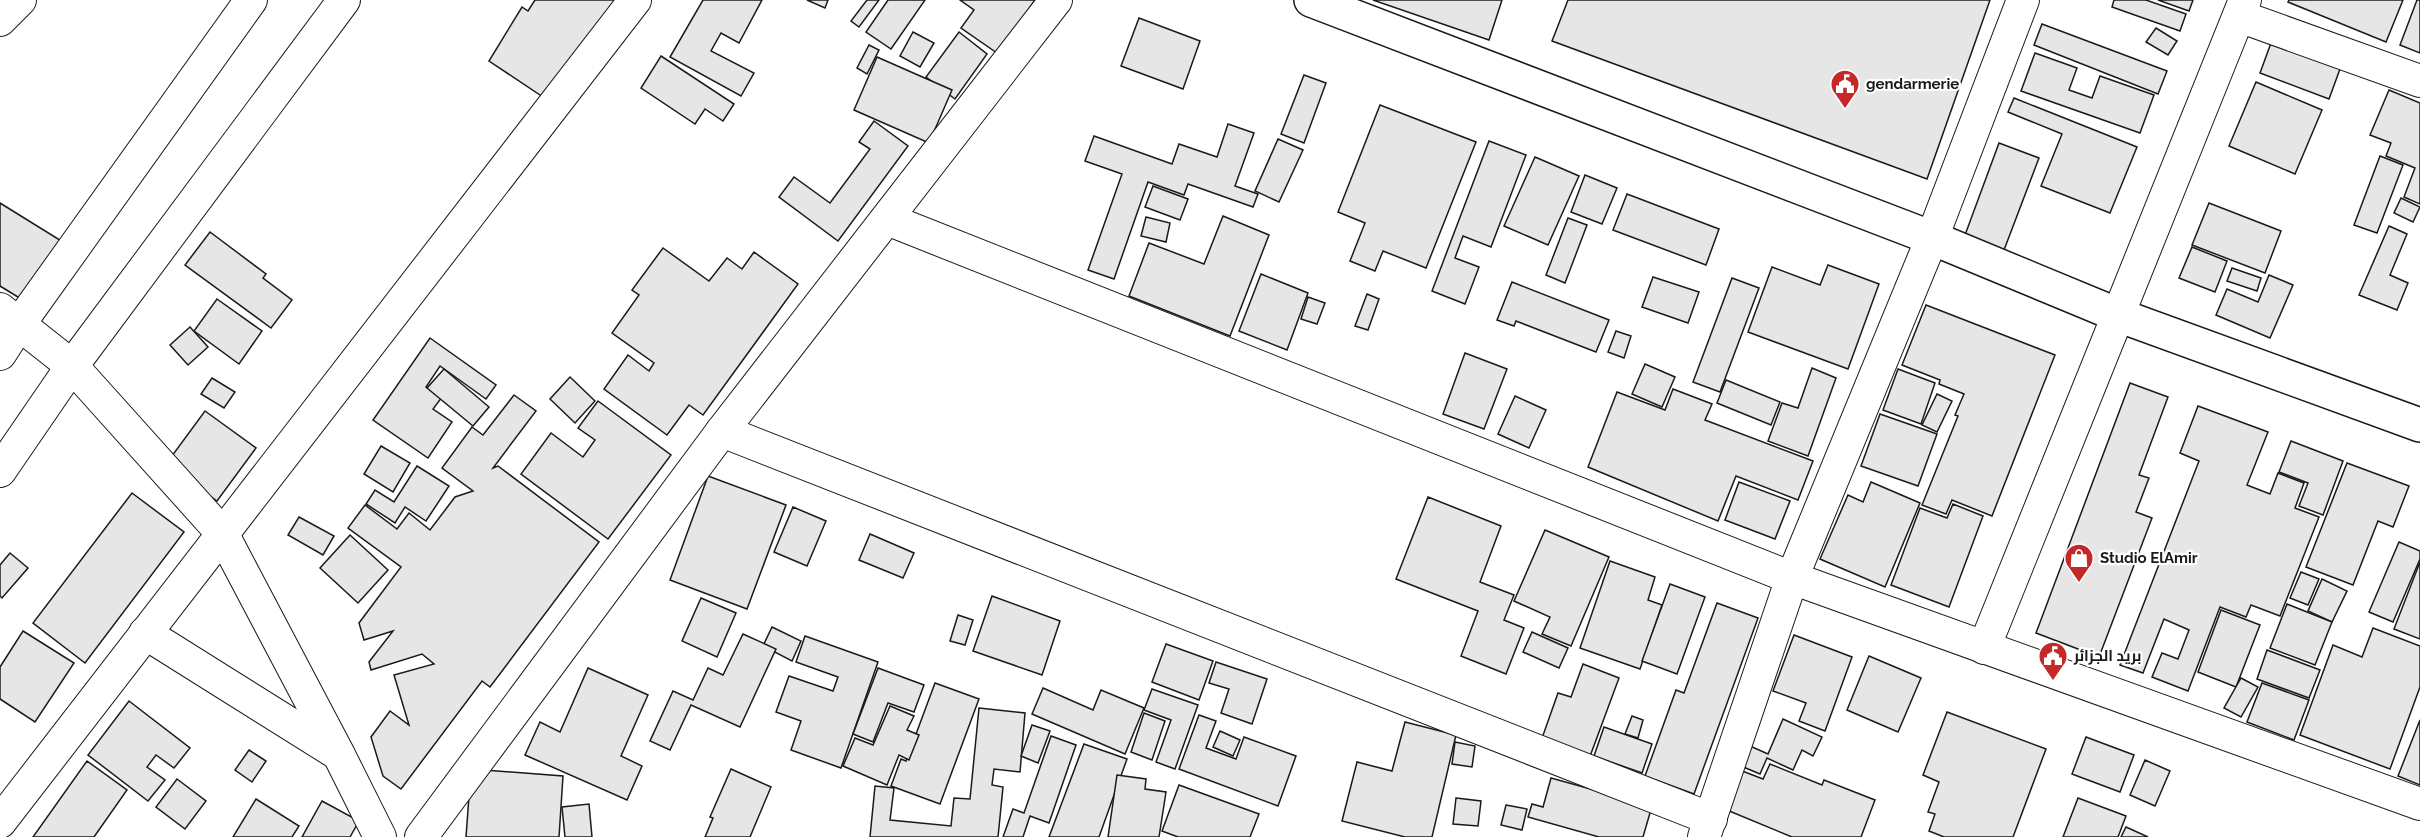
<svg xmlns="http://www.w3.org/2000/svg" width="2420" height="837" viewBox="0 0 2420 837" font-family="Raleway,Cairo,sans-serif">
	<rect width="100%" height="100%" fill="#fff"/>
	<g fill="#e6e6e6" stroke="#1a1a1a" stroke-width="1.5">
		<path d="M535,0H617L549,101L489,61L522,7L528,11Z"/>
		<path d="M703,0H762L739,43L721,33L711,51L754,73L741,96L670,57Z"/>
		<path d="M807,0H828L825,8Z"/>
		<path d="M867,0H879L859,27L851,21Z"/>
		<path d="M888,0H925L891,49L866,32Z"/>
		<path d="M960,0H1035L997,53L961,28L974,10Z"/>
		<path d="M1373,0H1502L1489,40Z"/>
		<path d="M1568,0H1990L1927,179L1552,41Z"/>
		<path d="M2114,0H2146L2186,14L2180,31L2112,7Z"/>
		<path d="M2158,0H2193L2189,11Z"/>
		<path d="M2289,0H2403L2386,42L2288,2Z"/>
		<path d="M2417,0H2420V53L2400,45Z"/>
		<path d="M1139,18L1200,41L1183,89L1121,66Z"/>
		<path d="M2042,24L2167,71L2158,94L2034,45Z"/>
		<path d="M2156,28L2177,41L2168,55L2146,42Z"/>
		<path d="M913,32L934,43L920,67L900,56Z"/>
		<path d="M959,32L987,54L955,99L926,77Z"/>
		<path d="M2271,43L2340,69L2329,99L2260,73Z"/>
		<path d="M869,45L879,50L867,74L857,68Z"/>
		<path d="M2035,53L2077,68L2069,90L2092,98L2100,76L2154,95L2140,133L2021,91Z"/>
		<path d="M661,56L734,104L723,121L705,109L695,124L641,88Z"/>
		<path d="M877,57L952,90L929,143L854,110Z"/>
		<path d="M1304,75L1326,83L1304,143L1281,134Z"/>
		<path d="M2256,82L2322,110L2295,174L2229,146Z"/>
		<path d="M2389,90L2420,103V204L2404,197L2415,168L2386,156L2391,143L2370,135Z"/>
		<path d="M2014,98L2137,147L2110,213L2041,186L2062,134L2008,112Z"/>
		<path d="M1380,105L1476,142L1426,268L1383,251L1375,271L1350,261L1365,223L1338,212Z"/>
		<path d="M874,121L908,146L838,241L779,197L794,177L830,203L870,149L859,142Z"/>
		<path d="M1228,124L1254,133L1235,186L1258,194L1253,207L1188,184L1184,195L1148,182L1114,279L1088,270L1122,174L1085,161L1094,136L1172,164L1179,144L1217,157Z"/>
		<path d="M1278,139L1303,150L1279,202L1255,191Z"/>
		<path d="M1489,141L1526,155L1491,247L1463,236L1455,258L1479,267L1465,304L1432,291Z"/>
		<path d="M1999,143L2039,158L2004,250L1965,235Z"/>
		<path d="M2380,156L2403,165L2377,233L2354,225Z"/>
		<path d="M1535,157L1579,176L1548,245L1504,226Z"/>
		<path d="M1585,175L1617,188L1602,224L1571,212Z"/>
		<path d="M1153,186L1188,199L1180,220L1145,207Z"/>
		<path d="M1627,194L1719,229L1706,265L1613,230Z"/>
		<path d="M2401,198L2420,207L2413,222L2394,213Z"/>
		<path d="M0,203L63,242L26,302L0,286Z"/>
		<path d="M2209,203L2281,231L2265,273L2192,245Z"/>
		<path d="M1223,216L1269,235L1230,336L1129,296L1149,243L1204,264Z"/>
		<path d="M1146,217L1170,223L1166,242L1141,236Z"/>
		<path d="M1568,218L1587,225L1565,283L1546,275Z"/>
		<path d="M2389,226L2407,234L2390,275L2408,283L2397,310L2359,295Z"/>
		<path d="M210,232L266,274L263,278L292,300L271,328L185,265Z"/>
		<path d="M2192,247L2227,261L2215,292L2179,278Z"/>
		<path d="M663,248L709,281L727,258L742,269L754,252L798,284L703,415L689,405L667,435L604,389L628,355L649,371L654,363L612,333L639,295L632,290Z"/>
		<path d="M1828,265L1879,284L1848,369L1748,332L1772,267L1820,285Z"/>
		<path d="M2232,268L2261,278L2257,291L2227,281Z"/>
		<path d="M1261,274L1308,293L1287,350L1239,331Z"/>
		<path d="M2269,275L2293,285L2270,338L2216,315L2227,289L2258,302Z"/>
		<path d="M1653,277L1699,292L1688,323L1642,307Z"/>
		<path d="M1732,278L1759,288L1720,392L1693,382Z"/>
		<path d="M1512,282L1609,320L1596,352L1516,321L1514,326L1497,320Z"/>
		<path d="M1367,294L1379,299L1368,330L1355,326Z"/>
		<path d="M1308,297L1325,303L1317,324L1301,319Z"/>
		<path d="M217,299L262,331L239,364L194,331Z"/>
		<path d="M1926,305L2055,355L1992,516L1952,500L1946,514L1922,505L1958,416L1955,415L1964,394L1939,384L1940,380L1902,365Z"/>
		<path d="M190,327L208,347L188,365L170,345Z"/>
		<path d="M1616,331L1631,336L1624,358L1608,352Z"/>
		<path d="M430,338L496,385L486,399L440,366L426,387L442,397L433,409L452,422L428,458L373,420Z"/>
		<path d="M1465,353L1507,369L1484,429L1443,414Z"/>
		<path d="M1645,364L1675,377L1662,407L1632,394Z"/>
		<path d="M1812,368L1836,378L1808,456L1768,441L1782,403L1798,408Z"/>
		<path d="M444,369L489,407L473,426L427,388Z"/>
		<path d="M1898,369L1935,383L1921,424L1883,410Z"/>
		<path d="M570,377L595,401L575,423L550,399Z"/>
		<path d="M212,378L235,392L224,408L201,394Z"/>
		<path d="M1726,380L1780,402L1771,425L1717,403Z"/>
		<path d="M2130,383L2168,397L2139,475L2149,478L2136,512L2152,518L2099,657L2036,633Z"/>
		<path d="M1673,389L1712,404L1705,420L1813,461L1798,500L1736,476L1718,521L1588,467L1617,392L1665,410Z"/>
		<path d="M1937,394L1952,401L1937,432L1922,425Z"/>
		<path d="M514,395L536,411L493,468L498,466L599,542L490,687L482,681L401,789L383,776L371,737L390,711L409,725L394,675L434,664L422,654L371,670L369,662L393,631L364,640L359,623L401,567L348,528L365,505L397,529L409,513L430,530L455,497L473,491L442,468L472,427L483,435Z"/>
		<path d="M1515,396L1546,410L1529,448L1498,434Z"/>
		<path d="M598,401L671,455L608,539L521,474L551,433L583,457L595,440L578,428Z"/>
		<path d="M2198,406L2268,432L2247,485L2270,494L2278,473L2304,483L2295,508L2319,517L2280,616L2251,605L2246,617L2220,607L2188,691L2152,677L2162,653L2178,659L2189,630L2164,619L2143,673L2120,665L2199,461L2180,453Z"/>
		<path d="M205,411L256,448L217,501L166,464Z"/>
		<path d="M1880,414L1937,434L1918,486L1861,466Z"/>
		<path d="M2291,441L2343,461L2323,515L2299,506L2308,483L2279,472Z"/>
		<path d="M381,446L410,463L393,492L364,474Z"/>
		<path d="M2347,463L2409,486L2393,527L2378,521L2353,585L2306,567Z"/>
		<path d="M417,466L449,486L426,521L405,507L395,523L366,504L375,490L394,502Z"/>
		<path d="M708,476L786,505L747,609L670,580Z"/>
		<path d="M1739,482L1790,501L1775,539L1725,520Z"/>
		<path d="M1871,482L1920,503L1885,587L1820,559L1848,495L1863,502Z"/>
		<path d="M132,493L184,532L85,663L33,623Z"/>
		<path d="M1428,497L1501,526L1480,582L1514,595L1504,620L1524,628L1506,674L1461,656L1478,611L1396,579Z"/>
		<path d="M1953,504L1983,516L1949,607L1891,585L1920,508L1947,518Z"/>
		<path d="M793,507L826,521L807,566L774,552Z"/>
		<path d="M299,517L334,536L323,555L288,535Z"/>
		<path d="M1545,530L1609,557L1571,646L1542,634L1550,617L1514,601Z"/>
		<path d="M870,534L914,553L903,578L859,560Z"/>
		<path d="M350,535L388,570L358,603L320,568Z"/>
		<path d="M2399,542L2420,551V559L2393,622L2369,612Z"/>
		<path d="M10,553L28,568L2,598L0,596V565Z"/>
		<path d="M1610,561L1655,577L1648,600L1662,605L1640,669L1580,648Z"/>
		<path d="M2420,562V639L2394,629Z"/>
		<path d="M2301,572L2319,579L2308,605L2290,598Z"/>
		<path d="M2322,579L2347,591L2332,622L2308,611Z"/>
		<path d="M1670,584L1705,597L1677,674L1642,661Z"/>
		<path d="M992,596L1060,621L1042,675L973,651Z"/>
		<path d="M701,598L736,613L717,657L682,641Z"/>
		<path d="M1717,603L1758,618L1694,794L1645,776L1676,690L1684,693Z"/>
		<path d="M2287,604L2332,622L2315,665L2270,648Z"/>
		<path d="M2221,610L2260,625L2236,687L2198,672Z"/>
		<path d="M958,615L973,620L965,645L950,641Z"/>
		<path d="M772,627L801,641L792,661L763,646Z"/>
		<path d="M2373,628L2420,646V687L2390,769L2300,735L2333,645L2362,657Z"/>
		<path d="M23,631L74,663L35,722L0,699V667Z"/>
		<path d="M1532,632L1568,648L1559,668L1523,652Z"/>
		<path d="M743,634L776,649L740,727L691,705L670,750L650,741L673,691L693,700L708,668L723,675Z"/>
		<path d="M1794,635L1852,657L1825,731L1799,721L1806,703L1773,691Z"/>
		<path d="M805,636L878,662L841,768L791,750L801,721L776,712L789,676L833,691L838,677L796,662Z"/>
		<path d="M1166,644L1213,661L1199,700L1152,682Z"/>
		<path d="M2267,650L2320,670L2309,698L2257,679Z"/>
		<path d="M1869,656L1921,678L1898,732L1847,710Z"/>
		<path d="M1216,662L1267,679L1252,724L1221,713L1229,689L1209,683Z"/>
		<path d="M1583,664L1619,678L1589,759L1541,741L1558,693L1571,697Z"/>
		<path d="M588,668L648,695L621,756L642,766L627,800L525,755L540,722L560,732Z"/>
		<path d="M878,668L924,685L914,712L888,703L873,742L853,734Z"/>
		<path d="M2241,678L2258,687L2241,717L2224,708Z"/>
		<path d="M935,683L979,699L940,804L891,786L901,759L906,761Z"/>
		<path d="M2262,683L2309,700L2294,740L2247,722Z"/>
		<path d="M1043,688L1093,710L1101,690L1144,708L1125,754L1032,714Z"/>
		<path d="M1152,689L1198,705L1175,769L1156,762L1171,720L1144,710Z"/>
		<path d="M129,701L190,748L174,768L156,755L147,767L165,780L148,801L88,755Z"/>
		<path d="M890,706L914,716L907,730L919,735L909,760L899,755L887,785L843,766L855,738L873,745Z"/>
		<path d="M979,708L1025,713L1020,772L994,769L992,785L1003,787L998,837H870L875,786L894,788L890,820L951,826L954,798L970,799Z"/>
		<path d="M1947,712L2046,749L2013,837H1944L1929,831L1935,814L1928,812L1939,782L1923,775Z"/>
		<path d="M1144,713L1165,721L1152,760L1131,752Z"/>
		<path d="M1199,715L1216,721L1206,748L1236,759L1244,737L1296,756L1278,806L1179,769Z"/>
		<path d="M1632,716L1643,720L1638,738L1625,734Z"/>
		<path d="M1783,719L1822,737L1813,756L1802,750L1793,770L1767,758L1760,774L1741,766L1750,746L1768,754Z"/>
		<path d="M2420,720V785L2398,776Z"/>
		<path d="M1405,722L1456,735L1432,837H1405L1342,821L1357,762L1392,771Z"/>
		<path d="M1032,725L1050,731L1038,763L1021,756Z"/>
		<path d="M1604,727L1652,744L1642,773L1594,756Z"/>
		<path d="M1220,731L1240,740L1233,756L1213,747Z"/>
		<path d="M1051,736L1076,745L1049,823L1030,816L1023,837H1003L1013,809L1024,813Z"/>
		<path d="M2086,737L2134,755L2120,792L2072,774Z"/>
		<path d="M1455,742L1475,746L1472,767L1452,764Z"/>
		<path d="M1084,744L1127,759L1099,837H1049Z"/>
		<path d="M249,750L266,761L252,782L235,770Z"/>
		<path d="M2145,760L2170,771L2155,806L2130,795Z"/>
		<path d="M87,761L127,790L94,837H33Z"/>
		<path d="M1770,764L1822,785L1824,780L1875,800L1861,837H1792L1722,808L1737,769L1763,779Z"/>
		<path d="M471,769L563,776L559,837H466Z"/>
		<path d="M731,769L771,787L750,837H705L713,818L710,817Z"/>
		<path d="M1117,775L1146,779L1145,789L1166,792L1159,837H1108Z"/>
		<path d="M1551,778L1652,806L1643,837H1599L1528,817L1532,804L1543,807Z"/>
		<path d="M177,779L206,801L185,829L156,807Z"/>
		<path d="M1179,785L1259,814L1250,837H1178L1162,831Z"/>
		<path d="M1456,798L1481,801L1478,826L1453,824Z"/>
		<path d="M2078,798L2126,816L2118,837H2063Z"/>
		<path d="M256,799L299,826L292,837H233Z"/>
		<path d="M322,801L359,821L350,837H302Z"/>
		<path d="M589,804L592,837H565L562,807Z"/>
		<path d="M1506,805L1527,809L1522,830L1501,825Z"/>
		<path d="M2126,827L2148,837H2121Z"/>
	</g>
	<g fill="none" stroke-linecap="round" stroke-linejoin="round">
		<g stroke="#1a1a1a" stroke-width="34">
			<g id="street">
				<path d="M2239,16L2420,81"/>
				<path d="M0,20L20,0"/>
				<path d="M887,219L1792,578L2420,804"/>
				<path d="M0,309L72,366L222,533L339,755L380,837"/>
				<path d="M0,354L20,323L251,0"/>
				<path d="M722,431L1711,819"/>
				<path d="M0,471L72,366L344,0"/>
				<path d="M145,633L338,754"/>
				<path d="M1984,648L2245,0"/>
				<path d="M0,822L635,0"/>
				<path d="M421,837L722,431L1056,0"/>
				<path d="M1704,837L1792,578L1932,238L2023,0"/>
			</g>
		</g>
		<g stroke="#1a1a1a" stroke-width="36">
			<path id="primary" d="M1311,0L1932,238L2118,315L2420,425"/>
		</g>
		<use href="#street" stroke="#fff" stroke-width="32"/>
		<use href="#primary" stroke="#fff" stroke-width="33"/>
	</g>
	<defs>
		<g id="civic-pin" transform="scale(1.5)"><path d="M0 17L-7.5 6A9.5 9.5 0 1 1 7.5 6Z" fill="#c62828" stroke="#fff"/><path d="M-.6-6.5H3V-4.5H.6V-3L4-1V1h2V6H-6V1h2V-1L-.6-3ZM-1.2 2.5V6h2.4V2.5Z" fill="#fff"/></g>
		<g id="shop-pin" transform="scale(1.5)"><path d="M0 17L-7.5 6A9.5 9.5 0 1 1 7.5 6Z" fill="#c62828" stroke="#fff"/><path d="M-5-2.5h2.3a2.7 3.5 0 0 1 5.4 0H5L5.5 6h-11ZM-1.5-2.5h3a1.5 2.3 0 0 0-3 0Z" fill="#fff"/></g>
	</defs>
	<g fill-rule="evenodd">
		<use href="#civic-pin" x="1845" y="84"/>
		<use href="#shop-pin" x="2079" y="558"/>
		<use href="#civic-pin" x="2053" y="656"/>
	</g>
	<g text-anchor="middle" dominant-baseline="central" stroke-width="4.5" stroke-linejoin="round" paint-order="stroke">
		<g font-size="15" font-weight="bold" fill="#1a1a1a" stroke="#fff" text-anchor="start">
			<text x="1866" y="84">gendarmerie</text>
			<text x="2100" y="558">Studio ElAmir</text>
			<text x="2074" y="656">بريد الجزائر</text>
		</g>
	</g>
</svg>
